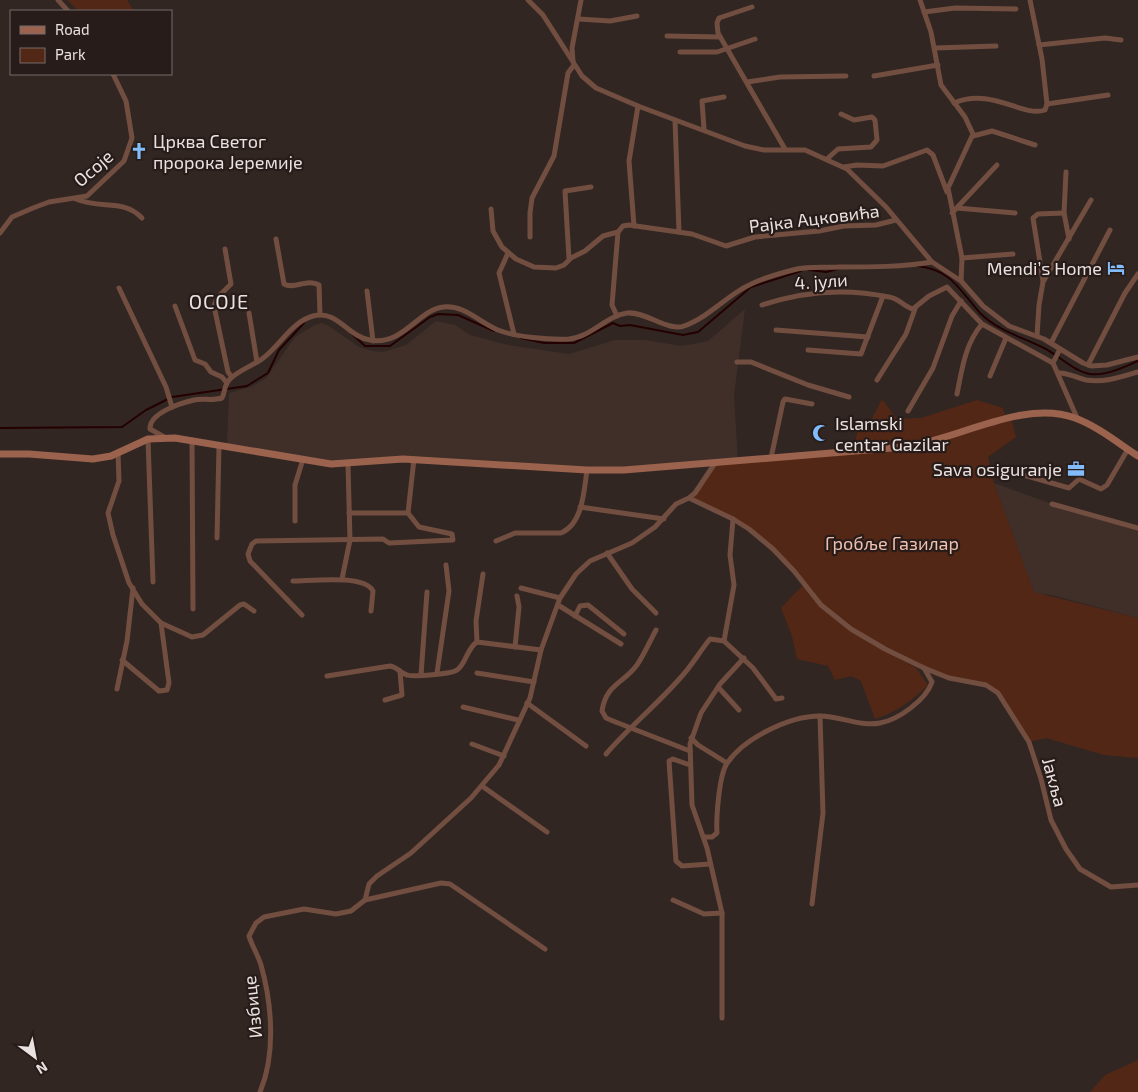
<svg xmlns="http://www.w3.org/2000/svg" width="1138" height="1092" viewBox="0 0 1138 1092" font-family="'Exo 2',sans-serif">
	<rect width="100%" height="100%" fill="#312622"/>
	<g fill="#3f2f28">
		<path d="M745,309L734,396L738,461L607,470L414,459L340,464L227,446L229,393L251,387L266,378L295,337L315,325L322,323L329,326L359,347L373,351L383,352L406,345L436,321L455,325L470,335L508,345L569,354L615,340H645L682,346L708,341Z"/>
		<path d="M994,483L1052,504L1138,528V618L1052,595L1034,593Z"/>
	</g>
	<g fill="#532716">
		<path d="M67,0H127L134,11H79Z"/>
		<path d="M882,399L897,419L921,418L977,400L1003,408L1006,419L1011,418L1016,437L988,457L994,483L1034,592L1138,618V758L1104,755L1046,738L1029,742L995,690L953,679L880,648L916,668L928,685C912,701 896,712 875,719L861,681L851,676L835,680L828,666L797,659L792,636L781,608L804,584L749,529L689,498L715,463L853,451L859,424L871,421Z"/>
		<path d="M1138,1060V1092H1090L1105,1075Z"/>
	</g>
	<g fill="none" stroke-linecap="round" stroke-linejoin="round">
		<g stroke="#240000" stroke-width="2">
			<path d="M918,266C952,270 960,291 980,313C998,331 1022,337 1044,348C1058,355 1075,372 1090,374C1106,376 1124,367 1138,361"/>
			<path d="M809,270L826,272L838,269"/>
			<path d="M352,334L365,346H390L430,317L438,314L458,315L494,331"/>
			<path d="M521,338L544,343H574L613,323L620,326L630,325L683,335L698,332L751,287L801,271"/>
			<path d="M0,428L122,427L146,410L172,397L247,386L268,373L279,350L304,323"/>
		</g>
		<g stroke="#724e41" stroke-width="5">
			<path d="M58,0L68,11"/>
			<path d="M528,0L543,15L582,76L596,88L638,106L745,146L764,150H805L847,169L886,207L932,262L961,281L983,306L1009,326L1044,339L1083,363L1091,366L1107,365L1138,357"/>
			<path d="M920,0L931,32L941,85L965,117L973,134L948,188L962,258L961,281"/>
			<path d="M752,7L719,18L717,23L718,33L785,149"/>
			<path d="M924,12L955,8L1016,9"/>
			<path d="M579,19L610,21L637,16"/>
			<path d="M667,36L720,37"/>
			<path d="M1039,45L1105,38L1121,40"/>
			<path d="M935,48L996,46"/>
			<path d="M680,52H717L755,39"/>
			<path d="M573,61L572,48L581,0"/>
			<path d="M874,76L938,65"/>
			<path d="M747,82L780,77L846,76"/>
			<path d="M954,103C992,87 1023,118 1045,110L1047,104L1042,59L1030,0"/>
			<path d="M1047,104L1108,95"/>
			<path d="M675,120L679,232"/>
			<path d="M704,129L702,101L724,97"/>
			<path d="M973,136L992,131L1035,145"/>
			<path d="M827,159L838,149L871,147L877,140L875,120L872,117L854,120L841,114"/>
			<path d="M844,167L857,165L883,166L927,150L933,155L947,192"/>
			<path d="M1066,172L1064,213L1069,239"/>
			<path d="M76,199C101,210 123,198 142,218"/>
			<path d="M957,208L1015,213"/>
			<path d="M491,209L493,231L502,247L516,259L534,267L556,268L564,265L571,258L585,251L603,236L618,232"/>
			<path d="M952,213L997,165"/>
			<path d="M634,226L629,161L638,106"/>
			<path d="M618,232L623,226L629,225L692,234L726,246L755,237L819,231L844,226L876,225L896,220"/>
			<path d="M0,233L12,217L33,208L49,202L87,196L124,161L132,138L126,101L113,74"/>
			<path d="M530,237V213L532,198L554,156L568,73L574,65"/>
			<path d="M276,239L284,284C294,290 307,278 319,285L320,314"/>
			<path d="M225,249L231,284L217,298L214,306L228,372L232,377"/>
			<path d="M508,253L499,273L514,334"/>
			<path d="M962,258L1013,254"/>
			<path d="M569,259L565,191L591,187"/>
			<path d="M1043,281L1033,218L1038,214L1064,213"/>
			<path d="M119,288L166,387L172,407"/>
			<path d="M367,291L373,341"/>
			<path d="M762,305C804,291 846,288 889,297C899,298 904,307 913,309L929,296L947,287L982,324L1053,363L1078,420"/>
			<path d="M175,306L195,360L205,364L211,372L222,377L227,383"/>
			<path d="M249,313L257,362"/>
			<path d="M617,316L612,305L618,232"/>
			<path d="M776,330L868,337"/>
			<path d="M1037,336L1039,305L1043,282L1091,200"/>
			<path d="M1051,343L1110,230"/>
			<path d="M808,350L861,354L883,296"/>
			<path d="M737,362H751L808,385L849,397"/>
			<path d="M1053,363L1060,349"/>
			<path d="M1088,365L1125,293L1138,274"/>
			<path d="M1059,373C1070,373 1076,378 1086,380C1104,383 1121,377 1138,372"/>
			<path d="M990,376L1006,338"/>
			<path d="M877,380L906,334L915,309"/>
			<path d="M957,394C962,369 965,344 982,324"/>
			<path d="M908,411L933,368L952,316L961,301"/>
			<path d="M166,438L150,429C149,413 181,403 194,400C203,398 212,401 222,398C225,393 224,385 229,380C237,371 252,366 262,359C280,346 291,322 313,316C337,309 348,337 370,340C404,346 418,309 444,307C465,305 480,323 498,330C515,337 550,340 569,339C591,337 606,316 627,313C645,311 669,332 684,326C704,319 720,303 737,292C755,280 777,274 797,269C811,266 826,268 840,267C870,267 903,267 932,262"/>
			<path d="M148,439L153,582"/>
			<path d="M192,440L193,609"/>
			<path d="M118,453L119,481L108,513L113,535L129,583L142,604L161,623L192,637L203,635L240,605L244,604L254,611"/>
			<path d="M771,458L783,402L785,399L812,404"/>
			<path d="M1016,473L1069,488L1079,479L1101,489L1107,485L1128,449"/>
			<path d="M689,498L733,519L730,555L734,585L724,641L753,668L774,696L776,699L782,698"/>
			<path d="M1052,504L1138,528"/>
			<path d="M580,507L664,519"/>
			<path d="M349,513H408L414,459"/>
			<path d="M733,519L749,529L773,549L794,571L821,605L851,629L885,649L924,668L949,678L986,685L998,693L1029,742L1041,779L1051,820L1066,849L1080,869L1111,887L1138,885"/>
			<path d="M295,521V485L303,459"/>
			<path d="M217,538L219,445"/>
			<path d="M496,541L515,533H561C583,524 584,490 587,470"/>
			<path d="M607,553L632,589L656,613"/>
			<path d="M342,579L350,540L348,464"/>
			<path d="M293,581C311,581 364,574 373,591L371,611"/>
			<path d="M521,588L560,598"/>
			<path d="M558,605L621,644"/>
			<path d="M302,615L250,561L248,554L252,544L256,541L383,539L389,543L453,540L452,534L419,527L408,513"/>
			<path d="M575,616L580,606L588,605L624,634"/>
			<path d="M656,630C650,641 644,655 637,665C623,684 606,684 602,711L606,718L613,721L690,751"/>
			<path d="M477,642L476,621L483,574"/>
			<path d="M515,647L519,607L517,596"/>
			<path d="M122,660L159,691L167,690L169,683L161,623"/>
			<path d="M437,673L449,591L446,565"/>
			<path d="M477,673L534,682"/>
			<path d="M421,675L427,592"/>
			<path d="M327,676L390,666C398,667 400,673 407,675C413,677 452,674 457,670C466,664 467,648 477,642L541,650"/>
			<path d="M718,687L739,710"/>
			<path d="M117,689L127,641L133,588"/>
			<path d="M385,700L402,695L400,671"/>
			<path d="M527,703L586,746"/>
			<path d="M463,707L518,720"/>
			<path d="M691,738L698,745L727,763"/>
			<path d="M472,744L504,756"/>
			<path d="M606,754C630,726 658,704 682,676C693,664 700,651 710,639L724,641"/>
			<path d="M690,765L673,759L669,761L676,861L682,866L710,864"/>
			<path d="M482,786L547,832"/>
			<path d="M704,837H712L717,833C716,818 719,778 726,765C742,739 789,716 820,716C840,716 860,727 880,723C898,720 926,700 932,682L924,668"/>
			<path d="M365,900L369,884L377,876L411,853L471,798L499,765L530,698L541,650L560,598L576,574L590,561L632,543L655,527L676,504L689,498L695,493L715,463"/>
			<path d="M673,900L704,914L722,913"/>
			<path d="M812,904L823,813L820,716"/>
			<path d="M722,1018V913L707,848L692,805L690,744L701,713L720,684L744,658"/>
			<path d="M260,1092C276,1054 272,1004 261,965C258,955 252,946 249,936L256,923L264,917L304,909L336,914L351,911L365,900L441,883L450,884L545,949"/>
		</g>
		<path stroke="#9b624d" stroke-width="7" d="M0,454H29L93,459L111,456L148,439L175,438L331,464L403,459L587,470H624L904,447C957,440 1023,399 1075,418C1097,426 1118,443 1138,456"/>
	</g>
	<defs>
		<g id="church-bare" transform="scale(1.35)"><path d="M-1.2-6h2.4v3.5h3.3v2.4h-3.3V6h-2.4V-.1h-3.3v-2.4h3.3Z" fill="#82bcfa" stroke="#271c19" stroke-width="2.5" paint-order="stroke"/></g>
		<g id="hotel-bare" transform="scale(1.35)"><path d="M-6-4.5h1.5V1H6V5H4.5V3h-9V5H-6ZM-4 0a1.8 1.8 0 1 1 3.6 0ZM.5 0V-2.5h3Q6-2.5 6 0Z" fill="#82bcfa" stroke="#271c19" stroke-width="2.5" paint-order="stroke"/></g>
		<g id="mosque-bare" transform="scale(1.35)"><path d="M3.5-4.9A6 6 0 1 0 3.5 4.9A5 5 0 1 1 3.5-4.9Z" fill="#82bcfa" stroke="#271c19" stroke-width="2.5" paint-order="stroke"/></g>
		<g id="office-bare" transform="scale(1.35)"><path d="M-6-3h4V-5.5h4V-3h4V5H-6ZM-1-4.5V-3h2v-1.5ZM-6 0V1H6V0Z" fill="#82bcfa" stroke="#271c19" stroke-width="2.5" paint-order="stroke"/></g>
	</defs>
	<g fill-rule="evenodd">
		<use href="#church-bare" x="139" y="151"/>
		<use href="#hotel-bare" x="1116" y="268"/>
		<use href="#mosque-bare" x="821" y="433"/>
		<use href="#office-bare" x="1076" y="469"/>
	</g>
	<g text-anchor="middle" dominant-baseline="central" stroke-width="4.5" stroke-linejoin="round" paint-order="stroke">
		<g font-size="18" fill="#eae2e0" stroke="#271c19" text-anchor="start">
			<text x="153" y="141">Црква Светог<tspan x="153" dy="21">пророка Јеремије</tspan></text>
			<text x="1102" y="268" text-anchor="end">Mendi’s Home</text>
			<text x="835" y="423">Islamski<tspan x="835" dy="21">centar Gazilar</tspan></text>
			<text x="1062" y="469" text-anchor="end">Sava osiguranje</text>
		</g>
		<g font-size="18" fill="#eae2e0" stroke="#271c19">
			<text transform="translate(93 168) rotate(-41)">Осоје</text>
			<text transform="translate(814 218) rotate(-7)">Рајка Ацковића</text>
			<text transform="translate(821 281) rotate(-4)">4. јули</text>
			<text transform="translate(1055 782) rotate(75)">Јакља</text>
			<text transform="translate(252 1007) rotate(-96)">Избице</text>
		</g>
		<g font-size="18" fill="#f1c1b0" stroke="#271c19">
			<text x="892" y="543">Гробље Газилар</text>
		</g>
		<g font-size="20" letter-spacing="1" fill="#eae2e0" stroke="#271c19">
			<text x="219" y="301">ОСОЈЕ</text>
		</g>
	</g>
	<rect x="10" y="10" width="162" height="65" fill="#271c19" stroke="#756b69"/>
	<rect x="20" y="26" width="25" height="8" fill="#9b624d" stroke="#756b69"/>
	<text x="55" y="35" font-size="15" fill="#eae2e0">Road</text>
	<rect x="20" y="48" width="25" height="15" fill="#532716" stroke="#756b69"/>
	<text x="55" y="60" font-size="15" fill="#eae2e0">Park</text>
	<g transform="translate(35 1057) rotate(148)" stroke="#271c19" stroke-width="4" paint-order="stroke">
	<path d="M0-4L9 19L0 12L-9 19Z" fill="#eae2e0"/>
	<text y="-8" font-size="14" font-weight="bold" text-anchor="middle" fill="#eae2e0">N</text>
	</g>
</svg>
